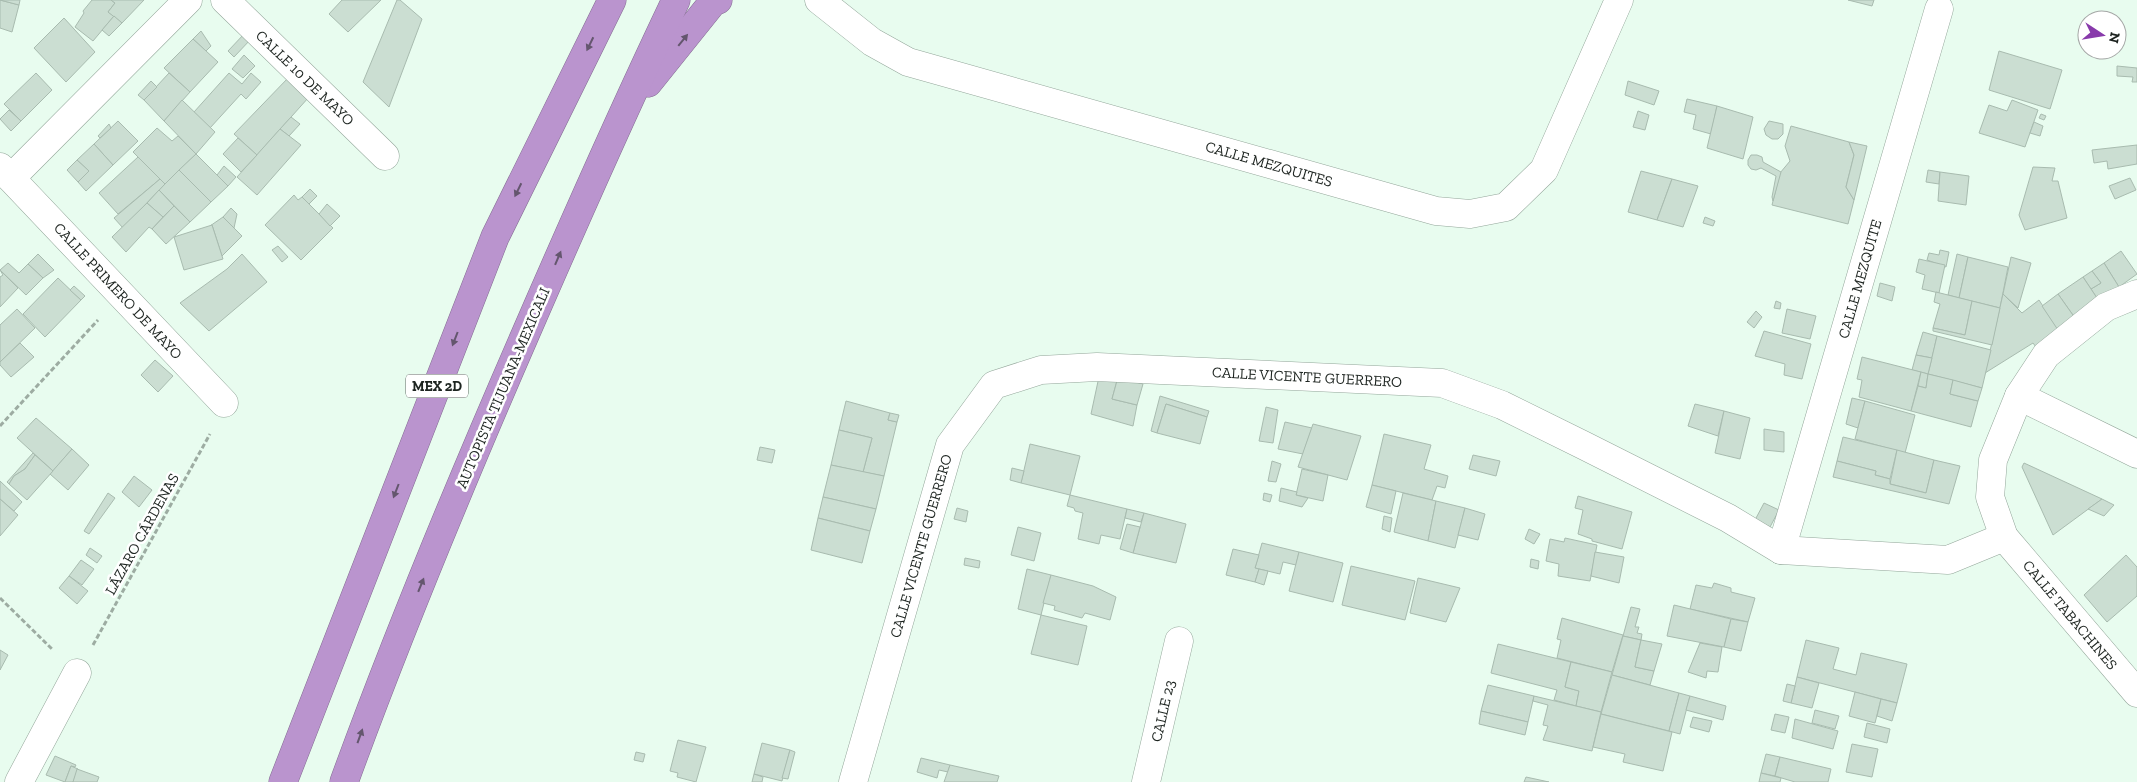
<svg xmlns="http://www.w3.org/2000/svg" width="2137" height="782" viewBox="0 0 2137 782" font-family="'Zilla Slab',serif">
	<rect width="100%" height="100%" fill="#e8fcef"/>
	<g fill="#cbded2" stroke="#a8bbaf">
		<path d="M0,0L19,5L12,32L0,28Z"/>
		<path d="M0,0H20L19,5Z"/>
		<path d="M92,0H111L115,3L108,12L114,16L93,41L75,27L84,13L83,11Z"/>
		<path d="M111,0H144L122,23L108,12L115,3Z"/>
		<path d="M342,0H381L348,32L329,14Z"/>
		<path d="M397,0H400L422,19L389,107L363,82Z"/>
		<path d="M1848,0H1874L1872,6Z"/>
		<path d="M114,16L122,23L109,36L102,30Z"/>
		<path d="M64,18L95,52L66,82L34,48Z"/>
		<path d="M201,31L211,46L206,51L193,39Z"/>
		<path d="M245,33L251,39L234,57L228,51Z"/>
		<path d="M193,39L218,62L190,92L164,68Z"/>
		<path d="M1999,51L2062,70L2050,109L1989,90Z"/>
		<path d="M244,55L255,66L243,78L232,69Z"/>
		<path d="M2117,66L2137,68V82H2132L2133,77L2117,76Z"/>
		<path d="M36,73L52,90L21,121L4,104Z"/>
		<path d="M169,73L190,92L164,121L144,100Z"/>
		<path d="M229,73L242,84L251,73L261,82L246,99L241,94L210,128L194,112Z"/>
		<path d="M289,77L309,97L257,155L234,134Z"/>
		<path d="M151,81L157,87L144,100L138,95Z"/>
		<path d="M1628,81L1659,91L1654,105L1625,95Z"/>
		<path d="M1687,99L1717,106L1711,134L1693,129L1696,115L1684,112Z"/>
		<path d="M182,100L215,132L196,154L164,121Z"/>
		<path d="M2012,100L2038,110L2025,147L1979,133L1989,105L2007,111Z"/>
		<path d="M1717,106L1753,117L1743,159L1707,148Z"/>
		<path d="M9,110L21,121L11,131L0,119Z"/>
		<path d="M1638,111L1649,115L1645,130L1633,127Z"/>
		<path d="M2041,114L2046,116L2044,120L2039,118Z"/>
		<path d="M291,117L300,124L289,136L280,129Z"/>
		<path d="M118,121L138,141L113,165L94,144Z"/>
		<path d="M1769,121L1783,124V134L1778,139H1772L1766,135L1764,129Z"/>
		<path d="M2034,122L2043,126L2040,136L2030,133Z"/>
		<path d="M109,124L111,128L100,138L98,136Z"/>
		<path d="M1791,126L1849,142L1854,155L1846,187L1854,200L1848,224L1772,205L1780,173L1790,161L1785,146Z"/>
		<path d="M157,128L172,141L178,136L196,154L165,184L133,152Z"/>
		<path d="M280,129L301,145L257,195L237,177Z"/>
		<path d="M238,138L257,155L241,172L223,154Z"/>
		<path d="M1849,142L1867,146L1854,200L1846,187L1854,155Z"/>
		<path d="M94,144L113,165L86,191L78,182L89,171L77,160Z"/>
		<path d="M2137,145V164L2108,169L2107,161L2094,163L2092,150Z"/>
		<path d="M196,154L228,186L211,202L179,170Z"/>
		<path d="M1751,155H1757L1762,157L1763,162L1781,172L1773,201L1772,197L1776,176L1761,168L1756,170L1751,169L1748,165V160Z"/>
		<path d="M138,157L160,179L118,214L99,193Z"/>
		<path d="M77,160L89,171L78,182L67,170Z"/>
		<path d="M224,166L236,177L228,186L217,175Z"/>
		<path d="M2033,167L2055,168L2052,181H2058L2067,218L2025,230L2019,215Z"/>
		<path d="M179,170L211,202L190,222L159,190Z"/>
		<path d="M1928,170L1940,172L1939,184L1926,182Z"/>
		<path d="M1641,171L1672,179L1657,220L1628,212Z"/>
		<path d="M1940,172L1969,176L1966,205L1938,201Z"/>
		<path d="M2130,178L2136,190L2115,199L2109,186Z"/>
		<path d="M160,179L165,184L123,228L114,218Z"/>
		<path d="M1672,179L1698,186L1683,227L1657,220Z"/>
		<path d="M310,189L317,196L309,204L302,197Z"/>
		<path d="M159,190L174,206L163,217L147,203Z"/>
		<path d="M294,195L298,200L302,197L333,228L301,260L265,225Z"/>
		<path d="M147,203L163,217L152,229L149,227L126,252L112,237Z"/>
		<path d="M327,204L340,216L330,226L319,214Z"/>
		<path d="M174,206L190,222L166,244L152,229Z"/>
		<path d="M231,208L237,214L234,228L223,217Z"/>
		<path d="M223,217L242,236L222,256L212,225L210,226Z"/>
		<path d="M1705,217L1715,221L1713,226L1703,223Z"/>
		<path d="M212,225L223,259L184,270L174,237Z"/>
		<path d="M278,246L288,257L282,262L272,250Z"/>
		<path d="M1940,250L1949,252L1946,267L1927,260L1929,253L1939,255Z"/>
		<path d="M2121,251L2137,274L2119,287L2104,263Z"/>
		<path d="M38,254L54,270L43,278L28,264Z"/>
		<path d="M242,254L267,282L209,331L180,303L227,269Z"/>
		<path d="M1957,254L1968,257L1959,298L1948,295Z"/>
		<path d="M1968,257L2008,267L2000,308L1959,298Z"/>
		<path d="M2011,257L2031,263L2018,308L2003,294Z"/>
		<path d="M1919,259L1945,265L1939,293L1922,289L1925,275L1916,272Z"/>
		<path d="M8,263L19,273L28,264L43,278L26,295L0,270Z"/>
		<path d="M2104,263L2119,287L2097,298L2091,289L2101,283L2092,271Z"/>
		<path d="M0,270L18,288L0,307V277L3,275Z"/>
		<path d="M2092,271L2101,283L2091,289L2083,277Z"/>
		<path d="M2083,277L2097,298L2075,318L2058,294Z"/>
		<path d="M58,278L81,300L45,337L23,314Z"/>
		<path d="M1880,283L1895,287L1892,301L1877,296Z"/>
		<path d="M74,286L85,296L81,300L70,290Z"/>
		<path d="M1936,292L1972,301L1965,335L1933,328L1940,304L1934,302Z"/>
		<path d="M2003,294L2022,313L2039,300L2059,331L2036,347L2033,343L1985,373Z"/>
		<path d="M2058,294L2075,318L2058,330L2042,306Z"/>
		<path d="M1776,301L1781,303L1780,309L1774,308Z"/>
		<path d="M1972,301L2000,308L1992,345L1933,331V328L1965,335Z"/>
		<path d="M17,309L35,328L0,362V325Z"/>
		<path d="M1787,309L1816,316L1810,339L1782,333Z"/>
		<path d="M1756,311L1762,317L1754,328L1747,322Z"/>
		<path d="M1764,331L1811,344L1802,379L1784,375L1785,364L1755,356Z"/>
		<path d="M1923,332L1937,336L1932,358L1916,355Z"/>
		<path d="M1937,336L1991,350L1982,388L1928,374Z"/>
		<path d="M20,343L34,357L11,377L0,365V362Z"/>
		<path d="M1916,355L1932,358L1928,374L1912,370Z"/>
		<path d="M1862,357L1921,372L1911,411L1859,397L1862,380L1857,379Z"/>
		<path d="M155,360L173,376L158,392L141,375Z"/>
		<path d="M1100,372L1118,377L1112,399L1137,405L1133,426L1091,414Z"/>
		<path d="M1921,372L1928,374L1926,388L1918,386Z"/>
		<path d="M1928,374L1953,380L1950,394L1978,401L1971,427L1911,411L1918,386L1926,388Z"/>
		<path d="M1118,377L1143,384L1137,405L1112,399Z"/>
		<path d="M1953,380L1982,388L1978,401L1950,394Z"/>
		<path d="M1160,396L1209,411L1207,417L1166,404L1157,433L1151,431Z"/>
		<path d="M1852,398L1865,401L1858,428L1846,424Z"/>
		<path d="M846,401L890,413L888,420L897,422L884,476L863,472L872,438L839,430Z"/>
		<path d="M1865,401L1915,415L1905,453L1855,439Z"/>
		<path d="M1166,404L1207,417L1200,444L1157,433Z"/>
		<path d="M1695,404L1724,411L1718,436L1688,426Z"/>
		<path d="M1266,407L1278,410L1273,443L1259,441Z"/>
		<path d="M1724,411L1750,418L1740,459L1715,453Z"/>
		<path d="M890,413L899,415L897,422L888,420Z"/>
		<path d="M36,418L72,449L53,471L17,438Z"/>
		<path d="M1285,422L1312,428L1303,454L1278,449Z"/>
		<path d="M1313,424L1361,436L1347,480L1298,467Z"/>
		<path d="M1764,429L1784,432V452L1764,450Z"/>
		<path d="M839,430L872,438L863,472L831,465Z"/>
		<path d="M1384,434L1431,445L1424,469L1448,476L1445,488L1437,486L1432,500L1372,485Z"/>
		<path d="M1843,437L1897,450L1890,479L1875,475L1876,471L1837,461Z"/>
		<path d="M1030,444L1080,456L1070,495L1021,483Z"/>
		<path d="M760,447L775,450L772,463L757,460Z"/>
		<path d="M72,449L89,465L68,490L50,474Z"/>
		<path d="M1897,450L1934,460L1926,493L1890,484Z"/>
		<path d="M33,453L35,455L25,469L14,476L9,484L7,482Z"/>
		<path d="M35,455L53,471L27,500L9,484L14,476L25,469Z"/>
		<path d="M1473,455L1500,461L1496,476L1469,469Z"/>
		<path d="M1934,460L1960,466L1949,504L1833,477L1837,461L1876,471L1875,475L1890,479V484L1926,493Z"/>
		<path d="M1272,461L1281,464L1276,482L1268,481Z"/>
		<path d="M2024,463L2102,499L2053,535L2022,467Z"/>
		<path d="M831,465L884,476L876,509L823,497Z"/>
		<path d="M1012,468L1024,471L1021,483L1010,480Z"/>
		<path d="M1302,469L1328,475L1323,501L1296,495Z"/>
		<path d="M134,476L152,490L139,507L122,492Z"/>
		<path d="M0,481L22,502L14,511L0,499Z"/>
		<path d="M1372,485L1396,491L1391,514L1366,507Z"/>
		<path d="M1281,488L1297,492L1296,495L1308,498L1302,507L1279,501Z"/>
		<path d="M108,493L115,498L89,534L84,531Z"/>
		<path d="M1264,493L1272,495L1270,502L1263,500Z"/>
		<path d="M1403,493L1436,501L1428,541L1394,532Z"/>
		<path d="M1070,495L1127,509L1120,539L1101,535L1099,544L1078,539L1083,513L1075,511L1074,508L1067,506Z"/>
		<path d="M1578,496L1632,512L1622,549L1592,541V539L1578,534L1583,510L1575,508Z"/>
		<path d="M823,497L876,509L870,531L818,518Z"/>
		<path d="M0,499L18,515L0,536Z"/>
		<path d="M2102,499L2114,505L2104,516L2088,509Z"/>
		<path d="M1436,501L1465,508L1455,548L1428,541Z"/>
		<path d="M1764,503L1779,510L1770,527L1755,520Z"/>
		<path d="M957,508L968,511L966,522L954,519Z"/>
		<path d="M1465,508L1485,514L1478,540L1458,535Z"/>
		<path d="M1127,509L1144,513L1141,522L1125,518Z"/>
		<path d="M1144,513L1186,524L1176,563L1133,553Z"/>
		<path d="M1384,516L1392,518L1390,532L1382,529Z"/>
		<path d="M818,518L870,531L862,563L811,550Z"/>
		<path d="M1127,524L1140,527L1133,553L1120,549Z"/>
		<path d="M1018,527L1041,533L1034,561L1011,555Z"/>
		<path d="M1529,529L1540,534L1534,544L1525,539Z"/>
		<path d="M1565,538L1597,545L1590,581L1558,576L1559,564L1546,561L1550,539L1564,542Z"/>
		<path d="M1262,543L1299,552L1296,565L1283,562L1280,574L1255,568Z"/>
		<path d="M90,548L102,556L97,563L86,555Z"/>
		<path d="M1233,549L1259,555L1255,568L1259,569L1255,582L1226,575Z"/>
		<path d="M1299,552L1343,563L1333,602L1289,591Z"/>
		<path d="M1595,552L1624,557L1619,583L1591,576Z"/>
		<path d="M2126,555L2137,567V596L2107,622L2084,595Z"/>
		<path d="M965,558L980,561L979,568L964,565Z"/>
		<path d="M1531,559L1539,561L1538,569L1530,567Z"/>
		<path d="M81,560L94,569L82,585L69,576Z"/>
		<path d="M1351,566L1415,581L1405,620L1342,605Z"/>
		<path d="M1027,569L1051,575L1041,615L1018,609Z"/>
		<path d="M1259,569L1268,571L1264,585L1255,582Z"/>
		<path d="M1051,575L1093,586L1116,597L1110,620L1085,613L1082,618L1054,610L1055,606L1043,603Z"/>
		<path d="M69,576L88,591L77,604L59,588Z"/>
		<path d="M1418,578L1460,588L1446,622L1410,613Z"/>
		<path d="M1714,583L1731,588V592L1755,598L1748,622L1690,609L1696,585L1712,588Z"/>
		<path d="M1674,605L1731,619L1724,647L1667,636Z"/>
		<path d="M1631,607L1640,609L1635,627H1639L1637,633L1642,634L1641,640L1623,636Z"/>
		<path d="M1041,615L1087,626L1078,665L1031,654Z"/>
		<path d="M1562,618L1623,635L1612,672L1557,658L1561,640L1557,639Z"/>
		<path d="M1731,619L1748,622L1741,651L1724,647Z"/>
		<path d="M1623,636L1641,640L1635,667L1654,671L1650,685L1612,675Z"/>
		<path d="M1641,640L1662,644L1654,671L1635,667Z"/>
		<path d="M1806,640L1839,648L1833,669L1856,675L1861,653L1907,664L1897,703L1797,677Z"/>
		<path d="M1700,643L1722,647L1718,672L1707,671L1706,678L1688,672Z"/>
		<path d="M1498,644L1571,662L1565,687L1579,691L1576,706L1554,700L1557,690L1491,673Z"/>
		<path d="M0,650L8,655L0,670Z"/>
		<path d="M1571,662L1612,672L1601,712L1576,706L1579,691L1565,687Z"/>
		<path d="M1612,675L1679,693L1669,731L1601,714Z"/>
		<path d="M1797,677L1819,683L1812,708L1791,703Z"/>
		<path d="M1787,684L1795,686L1791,703L1783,701Z"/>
		<path d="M1488,685L1534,696L1528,722L1481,711Z"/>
		<path d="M1855,692L1881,699L1875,723L1849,716Z"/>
		<path d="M1679,693L1690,696L1680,734L1669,731Z"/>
		<path d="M1534,696L1601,712L1592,751L1543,740L1548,726L1543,725L1548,705L1533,701Z"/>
		<path d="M1690,696L1726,706L1723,720L1686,710Z"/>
		<path d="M1881,699L1897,703L1892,721L1877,716Z"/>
		<path d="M1815,710L1839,716L1835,729L1812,723Z"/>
		<path d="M1481,711L1528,722L1525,735L1479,724Z"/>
		<path d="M1601,714L1672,732L1663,771L1623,762L1625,754L1593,747Z"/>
		<path d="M1775,714L1789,717L1785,733L1771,730Z"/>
		<path d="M1693,717L1712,721L1709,732L1690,727Z"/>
		<path d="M1795,719L1838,731L1833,749L1792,738Z"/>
		<path d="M1867,723L1890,729L1887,743L1864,737Z"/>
		<path d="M678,740L706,747L696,782L677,777L678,773L670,771Z"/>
		<path d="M762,743L790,750L782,781L754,774Z"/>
		<path d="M1852,744L1878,749L1872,777L1846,772Z"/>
		<path d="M790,750L795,752L788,779L782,778Z"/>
		<path d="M636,752L645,754L643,762L634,760Z"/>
		<path d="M1766,754L1780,757L1775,776L1761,773Z"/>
		<path d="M55,756L76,765L75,767L71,766L65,782L46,775Z"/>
		<path d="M1780,757L1831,769L1828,782H1795L1775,776Z"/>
		<path d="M921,758L950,765L948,772L939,770L937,778L917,772Z"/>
		<path d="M950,765L999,776L997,782H944Z"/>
		<path d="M71,766L78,769L73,782H65Z"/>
		<path d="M77,769L99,777L97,782H73Z"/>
		<path d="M1761,773L1781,778L1780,782H1759Z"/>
		<path d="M754,774L763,777L762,782H752Z"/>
		<path d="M1526,777L1549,782H1524Z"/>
	</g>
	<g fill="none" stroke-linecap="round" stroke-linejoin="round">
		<g stroke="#93a69a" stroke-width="29">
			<g id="minor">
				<path d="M225,0L385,156"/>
				<path d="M819,0L872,42L908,62L1436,211L1470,214L1506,207L1544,170L1619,0"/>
				<path d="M0,167L224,403"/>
				<path d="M11,178L188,0"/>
				<path d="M2137,294L2106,307L2046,355L2019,396L1993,460L1990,497L2004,537L2137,693"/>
				<path d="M2019,396L2137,454"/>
				<path d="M1781,550L1939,9"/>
				<path d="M19,782L77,673"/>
				<path d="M853,782L950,445L994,385L1041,370L1097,367L1442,383L1502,405L1583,445L1728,518L1781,550L1948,560L2004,537"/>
				<path d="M1146,782L1179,641"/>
			</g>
		</g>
		<g stroke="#836d91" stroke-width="29">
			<g id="highway">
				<path d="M648,83L713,2L718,0"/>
				<path d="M283,782L495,237L612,0"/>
				<path d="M344,782C399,631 461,482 525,335C574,222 623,111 676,0"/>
			</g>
		</g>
		<g stroke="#9daca2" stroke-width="3" stroke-dasharray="5 2.5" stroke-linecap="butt">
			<path d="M0,426L98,320"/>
			<path d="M0,598L53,650"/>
			<path d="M93,645L210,434"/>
		</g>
		<use href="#minor" stroke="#fff" stroke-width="28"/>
		<use href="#highway" stroke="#ba94ce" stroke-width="28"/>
	</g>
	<defs><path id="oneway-solid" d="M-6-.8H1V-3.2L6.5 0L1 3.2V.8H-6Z" transform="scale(1.25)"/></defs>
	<g fill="#64566e">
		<use href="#oneway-solid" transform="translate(683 40) rotate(-51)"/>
		<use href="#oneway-solid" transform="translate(590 44) rotate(116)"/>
		<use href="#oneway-solid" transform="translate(518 190) rotate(116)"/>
		<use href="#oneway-solid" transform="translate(558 258) rotate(-67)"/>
		<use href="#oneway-solid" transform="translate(455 339) rotate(111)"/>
		<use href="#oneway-solid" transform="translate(396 491) rotate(111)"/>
		<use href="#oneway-solid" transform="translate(421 585) rotate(-68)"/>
		<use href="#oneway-solid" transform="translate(360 736) rotate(-70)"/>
	</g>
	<g text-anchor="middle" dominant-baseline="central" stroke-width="5" stroke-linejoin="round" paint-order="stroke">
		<rect fill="#fff" stroke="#616663" stroke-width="1" x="406" y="374.5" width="62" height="23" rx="4"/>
		<g font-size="14" font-weight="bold" fill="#1d2420">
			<text x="437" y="386">MEX 2D</text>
		</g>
		<g font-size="15" fill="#1d2420" stroke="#fff">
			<text transform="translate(305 78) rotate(44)">CALLE 10 DE MAYO</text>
			<text transform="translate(1269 164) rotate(16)">CALLE MEZQUITES</text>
			<text transform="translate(1860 279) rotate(-74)">CALLE MEZQUITE</text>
			<text transform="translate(118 291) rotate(47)">CALLE PRIMERO DE MAYO</text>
			<text transform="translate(1307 377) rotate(3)">CALLE VICENTE GUERRERO</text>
			<text transform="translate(503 388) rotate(-67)">AUTOPISTA TIJUANA-MEXICALI</text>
			<text transform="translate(142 534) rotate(-61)">LÁZARO CÁRDENAS</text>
			<text transform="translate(921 546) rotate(-74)">CALLE VICENTE GUERRERO</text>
			<text transform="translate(2070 615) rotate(50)">CALLE TABACHINES</text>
			<text transform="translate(1163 711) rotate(-77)">CALLE 23</text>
		</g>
	</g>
	<g transform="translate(2102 35) rotate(102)"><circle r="24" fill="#ffffff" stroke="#a5a7a6"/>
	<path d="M0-4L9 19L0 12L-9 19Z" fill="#883aab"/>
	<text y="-8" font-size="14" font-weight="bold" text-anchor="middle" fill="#1d2420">N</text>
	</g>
</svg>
